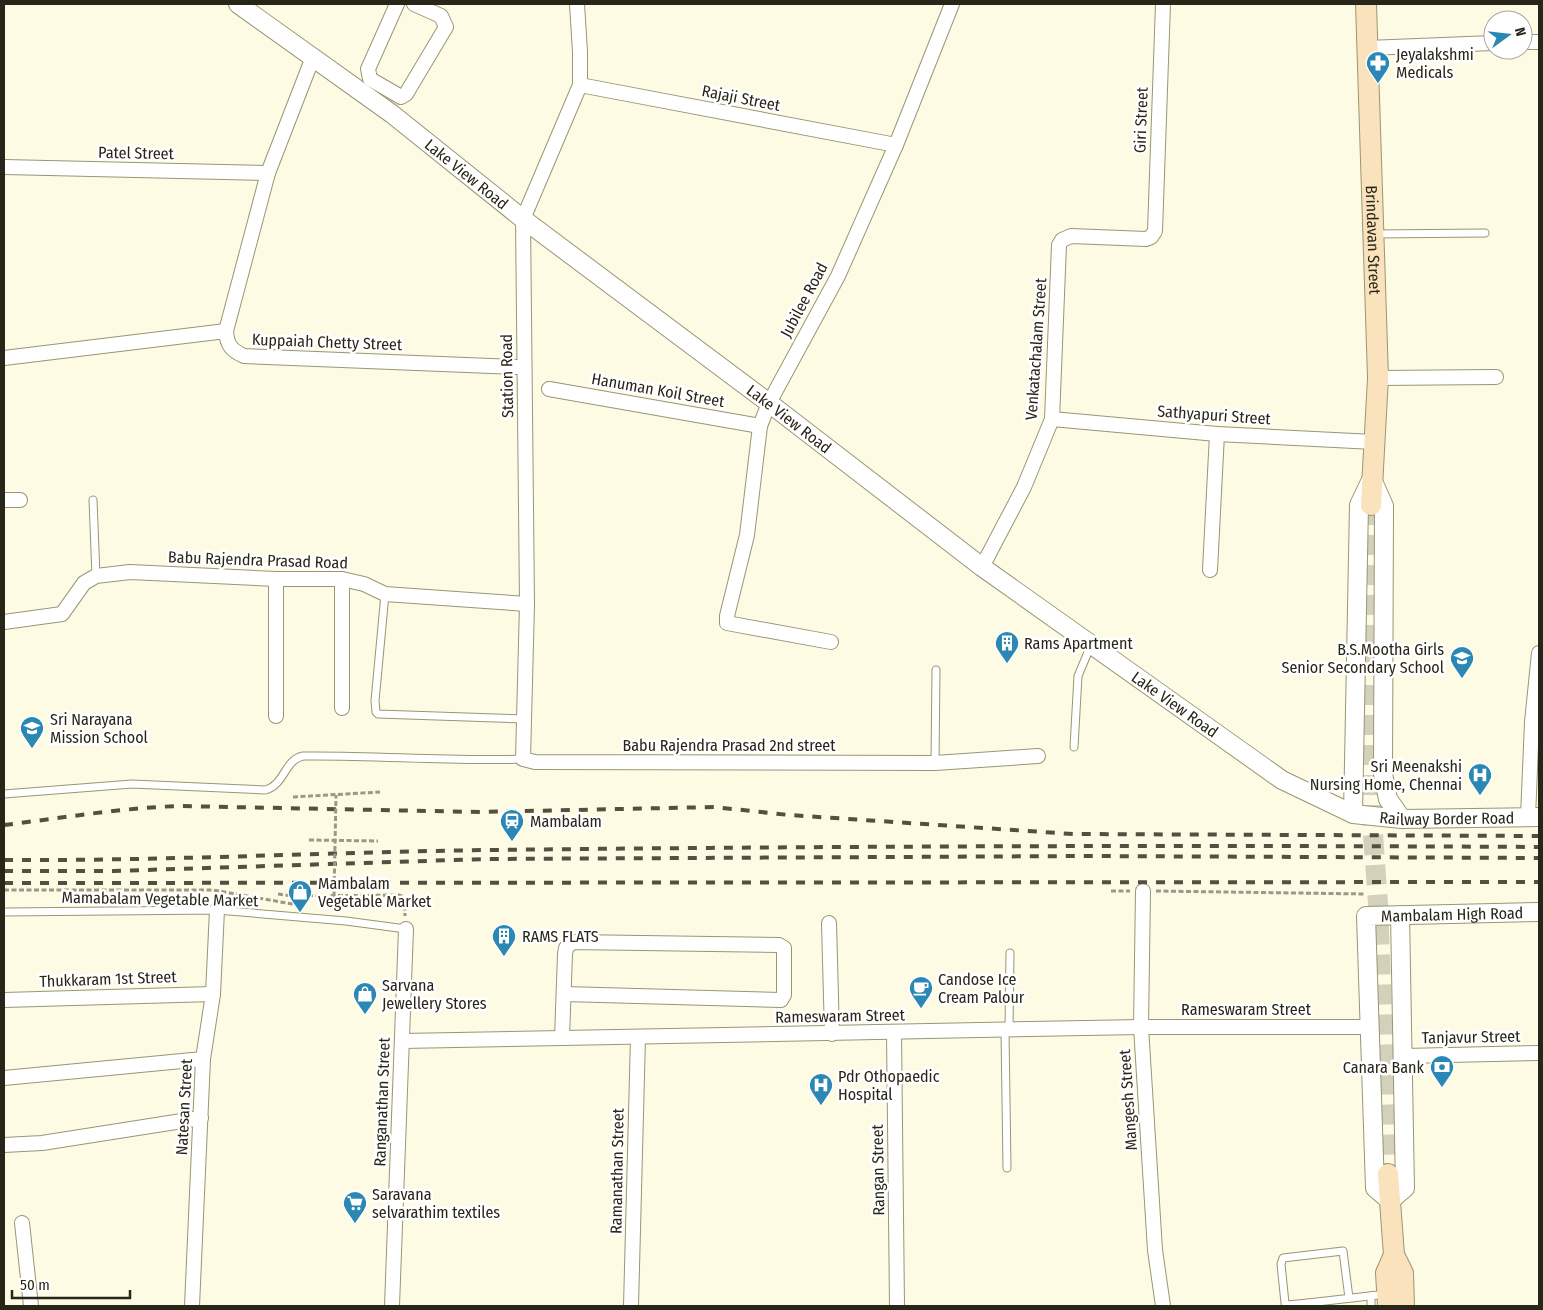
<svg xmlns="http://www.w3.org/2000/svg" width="1543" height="1310" viewBox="0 0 1543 1310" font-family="'Fira Sans Condensed',sans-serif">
	<rect width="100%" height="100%" fill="#fefbe5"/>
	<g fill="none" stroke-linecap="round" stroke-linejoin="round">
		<path stroke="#d3d0bc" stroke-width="20" stroke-dasharray="20 10" stroke-linecap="butt" d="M1371,505V806L1378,904L1388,1174"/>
		<g stroke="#9a9573" stroke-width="9">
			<g id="service">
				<path d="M1374,234L1485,233"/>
				<path d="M93,500L96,576"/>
				<path d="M385,594L375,701L376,712L378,714L524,719"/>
				<path d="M1074,747L1078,676L1091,645"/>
				<path d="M935,763L936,670"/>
				<path d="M4,794L132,784L265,790C285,785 284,760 303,756C377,755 450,762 523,759"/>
				<path d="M4,912L217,910L346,921L406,929"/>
				<path d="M1005,1031L1007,1168"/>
				<path d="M1009,1031L1010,953"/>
				<path d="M1371,1296V1306"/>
				<path d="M1308,1303L1287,1305L1285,1303L1281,1264L1283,1258L1343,1251L1349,1298"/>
				<path d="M1306,1306L1308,1303L1387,1294"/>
			</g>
		</g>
		<g stroke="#9a9573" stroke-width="16">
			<g id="minor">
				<path d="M397,4L368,69L370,79L401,97L406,94L446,27L441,16L414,4"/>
				<path d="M577,4L580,52V85L523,219L527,604L523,759L535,762L935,763L1038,756"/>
				<path d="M1523,42H1539"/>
				<path d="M1367,48L1493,43"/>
				<path d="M580,85L896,145"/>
				<path d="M4,167L268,173"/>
				<path d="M226,331L268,173L313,57"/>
				<path d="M4,358L226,331C227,345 231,350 244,356L517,367"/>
				<path d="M1378,378L1496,377"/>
				<path d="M549,389L760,426"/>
				<path d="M1052,419L1217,434L1374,442"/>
				<path d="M4,500H20"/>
				<path d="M982,567L1024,487L1052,419L1059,245L1062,240L1071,236L1146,239L1151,237L1155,231L1163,4"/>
				<path d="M1210,570L1217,434"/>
				<path d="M276,579V716"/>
				<path d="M4,622L62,614L84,583L96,576L130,572L276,579H342L364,584L385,594L527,604"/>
				<path d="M831,642L727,623V616L747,535L760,426L769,403L838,276L896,145L952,4"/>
				<path d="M342,708V579"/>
				<path d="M1528,817L1532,722L1539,653"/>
				<path d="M1143,891L1141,1027L1155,1250L1163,1306"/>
				<path d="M829,923L832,1034"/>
				<path d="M4,1000L213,994"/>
				<path d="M894,1033L897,1306"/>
				<path d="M562,1038L565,954L566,948L572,942L779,945L784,948V995L781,1000L564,994"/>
				<path d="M402,1041L1141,1027H1370"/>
				<path d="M1404,1056L1539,1053"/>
				<path d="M4,1078L203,1059"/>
				<path d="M4,1145L42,1143L201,1118"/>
				<path d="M22,1223L31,1306"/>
				<path d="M192,1306L203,1059L213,994L217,910"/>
				<path d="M392,1306L406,929"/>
				<path d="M631,1306L638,1037"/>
			</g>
		</g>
		<g stroke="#9a9573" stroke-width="20">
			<g id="tertiary">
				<path id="s1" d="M238,4L392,114L523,219L769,403L982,567L1282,780L1353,814L1402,819L1539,817"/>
				<path d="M1372,479L1384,506L1383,774L1388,799L1402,819"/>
				<path d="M1353,814L1359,505L1371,480"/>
				<path id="s2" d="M1400,915L1405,1188L1390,1201L1375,1188L1366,916L1539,912"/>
			</g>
		</g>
		<g stroke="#9a9573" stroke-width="22">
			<g id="secondary">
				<path id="s3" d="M1366,4L1378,378L1371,505"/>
				<path d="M1388,1174L1394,1255L1403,1273L1404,1306"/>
				<path d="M1388,1306L1386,1273L1394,1255"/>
			</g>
		</g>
		<g stroke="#9b9886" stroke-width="3" stroke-dasharray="5 2.5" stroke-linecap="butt">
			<path d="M293,797L380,792"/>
			<path d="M309,840L378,841"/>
			<path d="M335,880H380"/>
			<path d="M4,890H213L298,905"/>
			<path d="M1111,891H1130"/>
			<path d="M1156,891L1366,894"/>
			<path d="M278,894L293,896L399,895L404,897L405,916"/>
			<path d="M329,909L334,896"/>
		</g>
		<use href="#service" stroke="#fff" stroke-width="7"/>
		<use href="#minor" stroke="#fff" stroke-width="14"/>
		<use href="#tertiary" stroke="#fff" stroke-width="18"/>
		<use href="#secondary" stroke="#f9e2bc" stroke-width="20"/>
		<g stroke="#525040" stroke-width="4" stroke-dasharray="9 9" stroke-linecap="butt">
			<path d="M4,825C62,818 120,808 179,806L480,812L714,807L789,815L1073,834L1539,836"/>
			<path d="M4,860C166,861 328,852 490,850C840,846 1189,845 1539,847"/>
			<path d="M4,871H114L485,859L1089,856L1539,858"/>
			<path d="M4,883L1539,882"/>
		</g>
		<path stroke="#9b9886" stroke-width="3" stroke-dasharray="5 2.5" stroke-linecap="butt" d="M334,896L336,795"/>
	</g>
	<defs>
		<g id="pharmacy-pin" transform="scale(1.25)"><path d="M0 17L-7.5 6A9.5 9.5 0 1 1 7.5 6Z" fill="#2b88b4" stroke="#fff"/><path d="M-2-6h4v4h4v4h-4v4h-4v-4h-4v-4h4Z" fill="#fff"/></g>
		<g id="building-pin" transform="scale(1.25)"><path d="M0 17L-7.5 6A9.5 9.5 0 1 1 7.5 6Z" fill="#2b88b4" stroke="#fff"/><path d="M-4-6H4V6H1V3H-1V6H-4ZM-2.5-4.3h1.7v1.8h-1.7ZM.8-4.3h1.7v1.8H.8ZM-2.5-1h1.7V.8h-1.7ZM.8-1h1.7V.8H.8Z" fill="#fff"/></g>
		<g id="school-pin" transform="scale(1.25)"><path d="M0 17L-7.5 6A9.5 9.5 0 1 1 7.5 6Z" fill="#2b88b4" stroke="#fff"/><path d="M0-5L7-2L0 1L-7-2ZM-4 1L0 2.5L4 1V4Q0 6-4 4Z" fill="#fff"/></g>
		<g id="hospital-pin" transform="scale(1.25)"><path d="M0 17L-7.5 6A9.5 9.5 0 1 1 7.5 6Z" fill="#2b88b4" stroke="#fff"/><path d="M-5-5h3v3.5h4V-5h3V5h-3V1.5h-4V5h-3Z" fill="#fff"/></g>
		<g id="station-pin" transform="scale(1.25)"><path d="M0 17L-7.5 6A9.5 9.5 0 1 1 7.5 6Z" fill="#2b88b4" stroke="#fff"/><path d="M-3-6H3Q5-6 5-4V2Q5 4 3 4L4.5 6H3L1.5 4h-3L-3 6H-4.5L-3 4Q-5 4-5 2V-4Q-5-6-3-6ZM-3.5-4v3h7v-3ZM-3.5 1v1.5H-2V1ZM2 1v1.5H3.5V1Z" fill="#fff"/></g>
		<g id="shop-pin" transform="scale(1.25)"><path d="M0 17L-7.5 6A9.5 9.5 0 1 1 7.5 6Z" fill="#2b88b4" stroke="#fff"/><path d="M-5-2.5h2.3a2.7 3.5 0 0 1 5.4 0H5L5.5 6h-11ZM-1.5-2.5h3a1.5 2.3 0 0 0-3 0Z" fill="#fff"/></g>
		<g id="cafe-pin" transform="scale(1.25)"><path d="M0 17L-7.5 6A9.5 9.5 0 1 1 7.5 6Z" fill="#2b88b4" stroke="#fff"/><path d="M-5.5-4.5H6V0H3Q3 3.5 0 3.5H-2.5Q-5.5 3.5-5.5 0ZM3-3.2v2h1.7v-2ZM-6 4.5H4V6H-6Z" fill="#fff"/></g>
		<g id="bank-pin" transform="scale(1.25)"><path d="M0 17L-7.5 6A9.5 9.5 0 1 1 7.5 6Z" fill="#2b88b4" stroke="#fff"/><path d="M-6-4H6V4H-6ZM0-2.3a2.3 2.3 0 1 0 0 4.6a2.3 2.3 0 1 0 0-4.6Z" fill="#fff"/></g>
		<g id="supermarket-pin" transform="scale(1.25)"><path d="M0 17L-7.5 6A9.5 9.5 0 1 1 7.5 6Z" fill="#2b88b4" stroke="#fff"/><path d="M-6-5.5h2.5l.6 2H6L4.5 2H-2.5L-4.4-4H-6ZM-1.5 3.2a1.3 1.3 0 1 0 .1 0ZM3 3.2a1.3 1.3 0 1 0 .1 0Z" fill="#fff"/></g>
	</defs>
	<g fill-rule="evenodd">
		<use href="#pharmacy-pin" x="1378" y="63"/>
		<use href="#building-pin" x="1007" y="643"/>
		<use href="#school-pin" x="1462" y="658"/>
		<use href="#school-pin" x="32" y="728"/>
		<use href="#hospital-pin" x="1480" y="775"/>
		<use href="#station-pin" x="512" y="821"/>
		<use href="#shop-pin" x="300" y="892"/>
		<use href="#building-pin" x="504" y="936"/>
		<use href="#cafe-pin" x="921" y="988"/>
		<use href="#shop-pin" x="365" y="994"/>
		<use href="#bank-pin" x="1442" y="1067"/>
		<use href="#hospital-pin" x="821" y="1085"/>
		<use href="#supermarket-pin" x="355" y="1203"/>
	</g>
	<g text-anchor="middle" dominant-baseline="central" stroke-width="5" stroke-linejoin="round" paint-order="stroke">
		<g font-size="16" fill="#282618" stroke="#fff" text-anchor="start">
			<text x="1396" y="54">Jeyalakshmi<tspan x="1396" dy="18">Medicals</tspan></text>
			<text x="1024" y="643">Rams Apartment</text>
			<text x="1444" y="649" text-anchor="end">B.S.Mootha Girls<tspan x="1444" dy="18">Senior Secondary School</tspan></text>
			<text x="50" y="719">Sri Narayana<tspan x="50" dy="18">Mission School</tspan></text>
			<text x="1462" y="766" text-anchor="end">Sri Meenakshi<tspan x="1462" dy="18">Nursing Home, Chennai</tspan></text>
			<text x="530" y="821">Mambalam</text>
			<text x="318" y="883">Mambalam<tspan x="318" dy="18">Vegetable Market</tspan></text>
			<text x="522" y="936">RAMS FLATS</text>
			<text x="938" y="979">Candose Ice<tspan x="938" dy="18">Cream Palour</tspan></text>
			<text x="382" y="985">Sarvana<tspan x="382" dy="18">Jewellery Stores</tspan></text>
			<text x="1424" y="1067" text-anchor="end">Canara Bank</text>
			<text x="838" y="1076">Pdr Othopaedic<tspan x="838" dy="18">Hospital</tspan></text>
			<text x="372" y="1194">Saravana<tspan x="372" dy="18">selvarathim textiles</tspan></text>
		</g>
		<g font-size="16" fill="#282618" stroke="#fff">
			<text transform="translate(741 98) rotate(11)">Rajaji Street</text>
			<text transform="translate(1141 120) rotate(-88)">Giri Street</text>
			<text transform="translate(136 153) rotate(1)">Patel Street</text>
			<text stroke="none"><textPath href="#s1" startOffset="285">Lake View Road</textPath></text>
			<text stroke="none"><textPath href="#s3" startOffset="236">Brindavan Street</textPath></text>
			<text transform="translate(804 300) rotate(-62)">Jubilee Road</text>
			<text transform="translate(327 342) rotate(2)">Kuppaiah Chetty Street</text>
			<text transform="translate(1036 349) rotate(-86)">Venkatachalam Street</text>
			<text transform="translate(507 376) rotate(-91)">Station Road</text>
			<text transform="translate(658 390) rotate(10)">Hanuman Koil Street</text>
			<text transform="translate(1214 415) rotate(4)">Sathyapuri Street</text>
			<text stroke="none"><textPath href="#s1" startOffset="690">Lake View Road</textPath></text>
			<text transform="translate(258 560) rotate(2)">Babu Rajendra Prasad Road</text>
			<text stroke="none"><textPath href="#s1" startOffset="1170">Lake View Road</textPath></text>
			<text x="729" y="745">Babu Rajendra Prasad 2nd street</text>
			<text stroke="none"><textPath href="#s1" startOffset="1474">Railway Border Road</textPath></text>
			<text transform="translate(160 899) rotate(1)">Mamabalam Vegetable Market</text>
			<text stroke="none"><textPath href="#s2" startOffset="671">Mambalam High Road</textPath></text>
			<text transform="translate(108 979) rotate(-2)">Thukkaram 1st Street</text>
			<text x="1246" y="1009">Rameswaram Street</text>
			<text transform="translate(840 1016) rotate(-1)">Rameswaram Street</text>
			<text transform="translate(1471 1037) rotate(-1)">Tanjavur Street</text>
			<text transform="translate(1128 1100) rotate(-94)">Mangesh Street</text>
			<text transform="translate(382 1102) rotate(-88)">Ranganathan Street</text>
			<text transform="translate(184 1107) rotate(-87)">Natesan Street</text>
			<text transform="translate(878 1170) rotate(-91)">Rangan Street</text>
			<text transform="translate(617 1171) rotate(-89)">Ramanathan Street</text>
		</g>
	</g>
	<rect width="1543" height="1310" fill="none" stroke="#282618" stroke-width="10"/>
	<g transform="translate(1508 35) rotate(75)"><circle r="24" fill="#ffffff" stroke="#a9a8a3"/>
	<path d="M0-4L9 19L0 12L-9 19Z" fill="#2b88b4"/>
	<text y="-8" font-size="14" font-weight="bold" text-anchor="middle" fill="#282618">N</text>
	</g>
	<path d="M12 1290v8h118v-8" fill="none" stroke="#282618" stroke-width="2.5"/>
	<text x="20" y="1290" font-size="15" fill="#282618" stroke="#ffffff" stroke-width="4" paint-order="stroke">50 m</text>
</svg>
